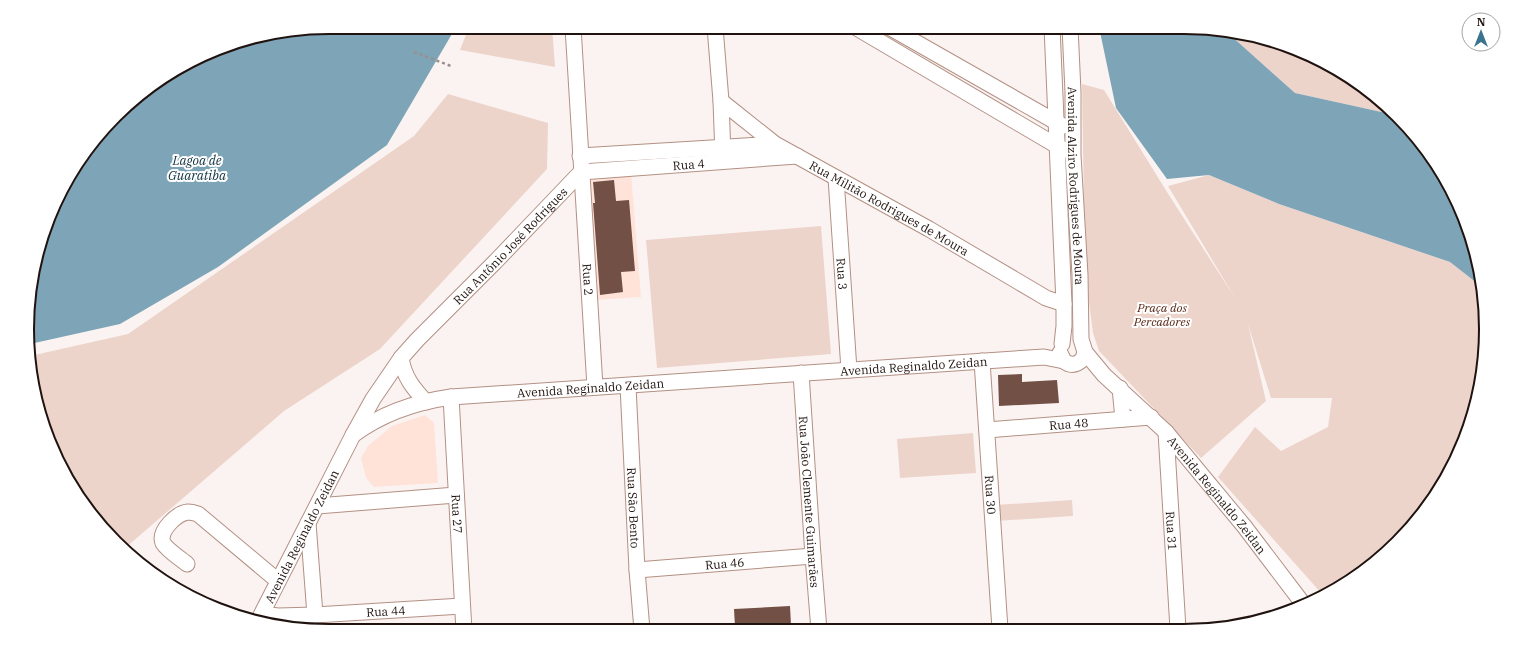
<svg xmlns="http://www.w3.org/2000/svg" width="1513" height="658" viewBox="0 0 1513 658" font-family="'IBM Plex Serif',serif">
	<rect width="100%" height="100%" fill="#fbf3f1"/>
	<g fill="#ffe3d9">
		<path d="M631,172L641,297L594,300L585,175Z"/>
		<path d="M425,415L434,423L438,483L374,487L366,478L361,458L368,446L392,426Z"/>
	</g>
	<g fill="#edd4cb">
		<path d="M469,27H552L555,67L460,50Z"/>
		<path d="M1229,34L1281,43L1335,68L1383,102L1395,115L1295,93Z"/>
		<path d="M1082,84L1104,90L1167,192L1235,298L1168,186L1209,175L1279,204L1450,262L1482,287L1485,309L1483,369L1470,426L1435,497L1383,556L1322,594L1218,477L1255,427L1281,451L1328,427L1332,398H1271L1248,324L1266,401L1201,458L1099,351L1093,333L1085,271Z"/>
		<path d="M448,94L548,123L547,169L380,349L284,411L124,549L67,480L43,426L30,369V356L128,334L414,136Z"/>
		<path d="M821,226L831,354L657,368L646,240Z"/>
		<path d="M973,433L976,473L900,478L897,439Z"/>
		<path d="M1072,500L1073,516L996,521L995,505Z"/>
	</g>
	<g fill="#7ea4b7">
		<path d="M329,27H456L387,145L218,267L120,324L30,344L33,270L67,178L130,102L178,67L232,43Z"/>
		<path d="M1099,27H1184L1229,34L1295,93L1395,115L1424,145L1455,196L1476,251L1482,287L1450,262L1279,204L1209,175L1167,179L1116,108Z"/>
	</g>
	<g fill="#725045">
		<path d="M614,180L616,201L629,200L635,271L621,272L623,292L600,295L593,203H595L593,182Z"/>
		<path d="M1022,374V382L1057,380L1059,403L999,406L998,375Z"/>
		<path d="M790,606L791,625L735,627L734,609Z"/>
	</g>
	<g fill="none" stroke-linecap="round" stroke-linejoin="round">
		<g stroke="#b39084" stroke-width="17">
			<g id="minor">
				<path id="s1" d="M573,27L595,387"/>
				<path d="M715,27L721,101L723,156"/>
				<path d="M855,27L1064,150"/>
				<path d="M889,27L1063,126"/>
				<path d="M1052,27L1064,304V326L1062,344"/>
				<path id="s2" d="M1070,27L1073,92V155L1080,275L1081,339L1085,352L1104,375L1166,432L1244,526L1304,605"/>
				<path id="s3" d="M721,101L775,144L929,229L1046,298L1064,304"/>
				<path d="M580,156L775,144"/>
				<path id="s4" d="M581,172L797,156"/>
				<path id="s5" d="M836,178L849,370"/>
				<path d="M1060,353L1064,361C1073,368 1083,363 1085,352"/>
				<path d="M401,358C404,377 413,388 426,402"/>
				<path id="s6" d="M982,361L1000,629"/>
				<path id="s7" d="M801,373L813,556L819,630"/>
				<path id="s8" d="M628,386L637,570L642,630"/>
				<path d="M1120,388L1123,419"/>
				<path id="s9" d="M451,397L464,631"/>
				<path id="s10" d="M987,430L1151,417"/>
				<path id="s11" d="M1166,432L1178,629"/>
				<path id="s12" d="M353,435C381,414 416,402 451,397L1044,357L1064,361"/>
				<path d="M317,506L456,495"/>
				<path d="M308,523L315,615"/>
				<path d="M187,564C181,559 167,550 163,543C158,531 177,513 188,512C191,512 195,513 198,514L278,581"/>
				<path id="s13" d="M637,570L813,556"/>
				<path id="s14" d="M262,614L278,616L315,615L462,606"/>
				<path id="s15" d="M259,619L353,435L373,399L401,358L417,340L496,261L581,172"/>
			</g>
		</g>
		<path stroke="#998f8c" stroke-width="2.5" stroke-dasharray="3 3" stroke-linecap="butt" d="M414,52L451,66"/>
		<use href="#minor" stroke="#fff" stroke-width="15"/>
	</g>
	<g text-anchor="middle" dominant-baseline="central" stroke-width="4" stroke-linejoin="round" paint-order="stroke">
		<g font-size="12" fill="#20130f" stroke="#fff">
			<text stroke="none"><textPath href="#s4" startOffset="108">Rua 4</textPath></text>
			<text stroke="none"><textPath href="#s2" startOffset="159">Avenida Alziro Rodrigues de Moura</textPath></text>
			<text stroke="none"><textPath href="#s3" startOffset="200">Rua Militão Rodrigues de Moura</textPath></text>
			<text stroke="none"><textPath href="#s15" startOffset="454">Rua Antônio José Rodrigues</textPath></text>
			<text stroke="none"><textPath href="#s5" startOffset="96">Rua 3</textPath></text>
			<text stroke="none"><textPath href="#s1" startOffset="253">Rua 2</textPath></text>
			<text stroke="none"><textPath href="#s12" startOffset="570">Avenida Reginaldo Zeidan</textPath></text>
			<text stroke="none"><textPath href="#s12" startOffset="246">Avenida Reginaldo Zeidan</textPath></text>
			<text stroke="none"><textPath href="#s10" startOffset="82">Rua 48</textPath></text>
			<text stroke="none"><textPath href="#s6" startOffset="134">Rua 30</textPath></text>
			<text stroke="none"><textPath href="#s2" startOffset="521">Avenida Reginaldo Zeidan</textPath></text>
			<text stroke="none"><textPath href="#s7" startOffset="129">Rua João Clemente Guimarães</textPath></text>
			<text stroke="none"><textPath href="#s8" startOffset="122">Rua São Bento</textPath></text>
			<text stroke="none"><textPath href="#s9" startOffset="117">Rua 27</textPath></text>
			<text stroke="none"><textPath href="#s11" startOffset="99">Rua 31</textPath></text>
			<text stroke="none"><textPath href="#s15" startOffset="93">Avenida Reginaldo Zeidan</textPath></text>
			<text stroke="none"><textPath href="#s13" startOffset="88">Rua 46</textPath></text>
			<text stroke="none"><textPath href="#s14" startOffset="124">Rua 44</textPath></text>
		</g>
		<g font-size="12" font-style="italic" fill="#592715" stroke="#fff">
			<text x="1162" y="307">Praça dos<tspan x="1162" dy="14">Percadores</tspan></text>
		</g>
		<g font-size="13" font-style="italic" fill="#0e3140" stroke="#fff">
			<text x="197" y="160">Lagoa de<tspan x="197" dy="15">Guaratiba</tspan></text>
		</g>
	</g>
	<path d="M0 0H1513V658H0ZM329 34H1184A295 295 0 0 1 1479 329V329A295 295 0 0 1 1184 624H329A295 295 0 0 1 34 329V329A295 295 0 0 1 329 34Z" fill="#fff" fill-rule="evenodd"/>
	<path fill="none" stroke="#20130f" stroke-width="2" d="M329 34H1184A295 295 0 0 1 1479 329V329A295 295 0 0 1 1184 624H329A295 295 0 0 1 34 329V329A295 295 0 0 1 329 34Z"/>
	<g transform="translate(1481 32)"><circle r="19" fill="#ffffff" stroke="#a6a19f"/>
	<path d="M0-3L7 15L0 10L-7 15Z" fill="#3b738e"/>
	<text y="-6" font-size="11" font-weight="bold" text-anchor="middle" fill="#20130f">N</text>
	</g>
</svg>
